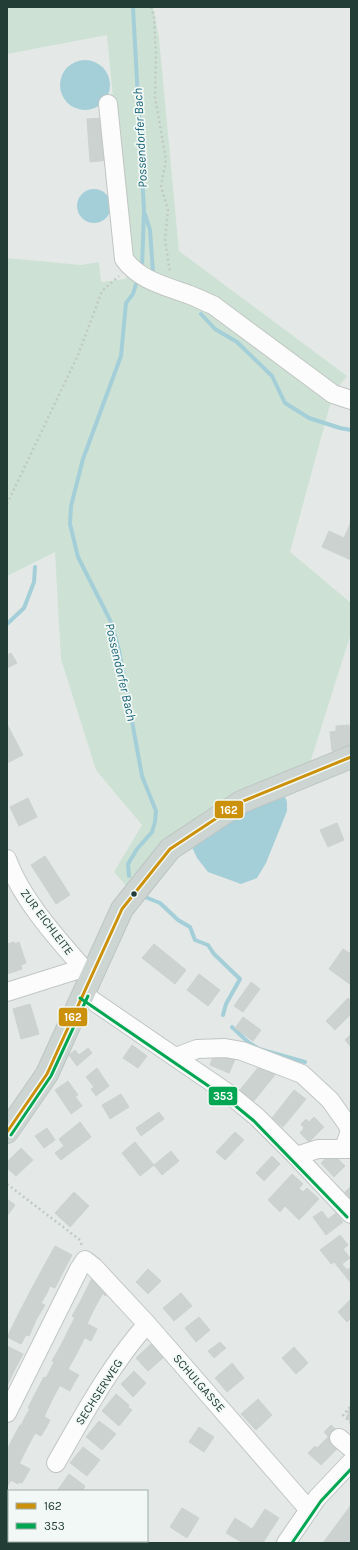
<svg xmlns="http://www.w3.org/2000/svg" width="358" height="1550" viewBox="0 0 358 1550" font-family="Karla,sans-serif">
	<rect width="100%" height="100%" fill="#e4e9e7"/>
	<path fill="#cde2d4" d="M7,7H153L159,38L179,251L347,376L333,394L290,552L351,603V633L306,776L128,888L114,872L142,825L96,770L61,659L55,552L7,576V258L81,265L99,262L101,282L126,279L129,266L107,35L7,54Z"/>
	<g fill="#a4cfd8">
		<circle cx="85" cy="85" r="25"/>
		<circle cx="94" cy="206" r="17"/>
		<path d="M285,797L287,802V811L266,863L257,878L241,884L208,872L197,858L191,845L228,820L254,808Z"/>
	</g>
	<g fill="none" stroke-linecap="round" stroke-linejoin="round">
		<g stroke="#a4cfd8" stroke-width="4">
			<path d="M133,7L144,210L142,269"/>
			<path d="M145,214L150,230L153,272L156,275"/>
			<path d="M201,314L215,329L237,342L272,376L285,403L309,418L340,428L351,430"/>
			<path d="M7,624L24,608L34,582L35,567"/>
			<path d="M129,876L128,864L137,849L152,832L155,822L156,811L142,776L119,650L111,622L78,557L70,524L71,506L83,459L121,356L126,303L133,294L136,284"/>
			<path d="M142,893L145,897L160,903L178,920L190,927L195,940L208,945L214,954L240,979L226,1004L223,1015"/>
			<path d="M232,1027L248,1042L259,1049L305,1062"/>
		</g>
	</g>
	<g fill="#ccd2d0" stroke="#cdd2d0">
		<path d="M106,118L109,160L90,162L87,119Z"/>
		<path d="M351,522V560L322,547L329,531L344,538Z"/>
		<path d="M11,653L17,663L7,668V655Z"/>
		<path d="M7,724L23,755L7,763Z"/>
		<path d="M349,725L351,750L332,751L330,732L336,731V726Z"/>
		<path d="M28,798L37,817L19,826L10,807Z"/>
		<path d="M337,823L344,840L328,847L320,830Z"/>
		<path d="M45,856L70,895L56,904L31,865Z"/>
		<path d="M14,942L15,944L19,942L26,963L21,965L22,969L7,974V944Z"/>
		<path d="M154,944L186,970L175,984L142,958Z"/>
		<path d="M343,949L351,954V985L329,969Z"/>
		<path d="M199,974L220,990L208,1006L187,990Z"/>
		<path d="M251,982L260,989L243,1012L234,1006Z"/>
		<path d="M348,998L351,1001V1014L335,1030L326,1021Z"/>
		<path d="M30,1004L39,1034L21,1039L13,1009Z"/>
		<path d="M243,1017L261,1030L253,1041L235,1028Z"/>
		<path d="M351,1034V1047L345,1040Z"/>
		<path d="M132,1045L147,1056L138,1068L123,1058Z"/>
		<path d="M88,1048L92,1053L77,1066L69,1055L75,1050L79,1055Z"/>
		<path d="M215,1052L236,1057L229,1073L210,1065Z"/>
		<path d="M261,1064L275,1075L253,1102L239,1091Z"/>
		<path d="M97,1068L109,1086L96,1096L91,1089L94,1087L86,1077Z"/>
		<path d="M68,1081L78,1095L75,1096L82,1106L71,1114L55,1090Z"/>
		<path d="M294,1090L306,1099L283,1127L272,1118Z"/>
		<path d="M121,1094L129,1107L110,1119L102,1105Z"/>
		<path d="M159,1112L164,1119L141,1136L136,1128Z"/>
		<path d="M314,1117L324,1127L309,1142L300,1133L304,1128L301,1124L306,1119L309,1122Z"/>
		<path d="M80,1122L91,1137L61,1160L55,1153L64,1146L59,1139Z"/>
		<path d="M47,1128L55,1140L44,1148L35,1136Z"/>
		<path d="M235,1132L244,1140L225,1160L216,1152Z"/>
		<path d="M135,1142L154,1165L140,1176L122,1153Z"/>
		<path d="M21,1148L33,1160L16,1176L7,1168V1162Z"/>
		<path d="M171,1151L179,1161L162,1175L154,1165Z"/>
		<path d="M332,1153L345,1166L334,1177L321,1163Z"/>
		<path d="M272,1156L280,1164L264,1181L256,1173Z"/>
		<path d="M292,1174L303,1184L299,1188L303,1192L307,1188L319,1199L299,1220L285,1206L280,1212L268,1200Z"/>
		<path d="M351,1186V1200L344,1193Z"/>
		<path d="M74,1192L89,1206L70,1227L55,1213Z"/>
		<path d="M7,1199L15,1205L7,1216Z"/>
		<path d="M322,1211L328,1219L336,1213L343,1222L326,1235L313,1217Z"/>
		<path d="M340,1235L348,1245L329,1261L320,1250Z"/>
		<path d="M55,1246L72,1255L61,1276L44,1266Z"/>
		<path d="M343,1249L350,1258L342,1264L347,1270L343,1273L334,1262L331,1264L329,1261Z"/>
		<path d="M44,1266L61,1276L55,1288L50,1286L46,1295L32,1288Z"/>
		<path d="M351,1267V1283L343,1273Z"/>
		<path d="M148,1269L161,1281L148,1294L136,1282Z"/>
		<path d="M93,1276L110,1291L105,1296L103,1293L94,1309L80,1302Z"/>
		<path d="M32,1288L46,1295L41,1303L45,1305L36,1320L20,1311Z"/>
		<path d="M181,1293L192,1306L174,1321L163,1308Z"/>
		<path d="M351,1299V1318L347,1322L338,1312Z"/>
		<path d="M80,1302L94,1309L87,1324L72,1316Z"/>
		<path d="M20,1311L36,1320L29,1336L26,1335L21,1344L7,1337Z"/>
		<path d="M75,1317L97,1329L91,1341L69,1329Z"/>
		<path d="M199,1317L210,1330L196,1342L185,1328Z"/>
		<path d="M69,1329L85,1337L77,1353L61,1345Z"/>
		<path d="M220,1342L226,1348L214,1358L208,1351Z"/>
		<path d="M151,1344L164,1357L148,1371L136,1358Z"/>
		<path d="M61,1345L77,1353L68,1369L52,1361Z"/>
		<path d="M7,1346L23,1354L15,1369L7,1365Z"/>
		<path d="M294,1347L308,1363L296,1374L282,1358Z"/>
		<path d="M54,1362L79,1375L74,1383L50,1370Z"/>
		<path d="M232,1363L244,1378L227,1392L215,1378Z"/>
		<path d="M7,1365L15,1369L7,1386Z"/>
		<path d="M50,1370L74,1383L70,1391L46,1378Z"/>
		<path d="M134,1371L146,1383L133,1397L121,1384Z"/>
		<path d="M44,1377L60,1385L51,1402L35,1394Z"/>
		<path d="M35,1394L51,1402L44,1417L28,1408Z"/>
		<path d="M116,1394L129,1405L128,1407L132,1410L119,1426L102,1411Z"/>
		<path d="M258,1399L272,1415L256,1430L241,1414Z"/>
		<path d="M351,1407V1422L346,1417L349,1413L347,1412Z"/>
		<path d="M30,1409L50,1420L46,1428L25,1417Z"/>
		<path d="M25,1417L46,1428L41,1436L21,1426Z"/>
		<path d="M99,1421L116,1434L102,1450L86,1437Z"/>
		<path d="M20,1425L35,1433L27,1448L12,1440Z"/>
		<path d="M331,1425L340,1433L332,1441L324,1432Z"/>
		<path d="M199,1427L214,1437L204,1452L189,1442Z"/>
		<path d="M328,1437L339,1447L321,1465L308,1453L315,1446L317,1448Z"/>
		<path d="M12,1440L27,1448L19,1464L7,1457V1450Z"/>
		<path d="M83,1447L100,1460L87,1476L70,1463Z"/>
		<path d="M7,1457L30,1469L25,1478L7,1468Z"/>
		<path d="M7,1468L25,1478L22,1483L19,1482L18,1484L7,1478Z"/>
		<path d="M69,1474L85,1486L82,1491H57Z"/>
		<path d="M7,1478L11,1480L7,1487Z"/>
		<path d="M351,1505V1543H323Z"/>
		<path d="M182,1508L199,1518L187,1538L170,1527Z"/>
		<path d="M265,1509L279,1518L266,1538L252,1529Z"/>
		<path d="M235,1518L252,1529L243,1543L226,1533Z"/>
		<path d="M252,1529L266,1538L263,1543H243Z"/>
	</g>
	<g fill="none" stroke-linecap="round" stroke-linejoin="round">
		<g stroke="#c1c6c4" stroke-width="20">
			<g id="minor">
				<path d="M108,104L124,259C140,281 166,286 190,295C198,298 205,302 213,305L333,394L351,400"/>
				<path d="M7,859C22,901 61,943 91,977"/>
				<path d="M7,992L83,968"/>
				<path d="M83,994L229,1094L257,1117L296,1156L351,1214"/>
				<path d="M176,1057L197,1049L225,1048L242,1051L302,1074L330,1100L347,1124L350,1131L344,1148"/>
				<path d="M296,1156L318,1149H351"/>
				<path d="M7,1413L79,1269L85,1260L94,1267L147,1324L309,1510"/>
				<path d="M339,1438L351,1448"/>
				<path d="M56,1463C83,1416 111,1364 147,1324"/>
				<path d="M286,1543L317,1498L351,1462"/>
			</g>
		</g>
		<g stroke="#bcc5c3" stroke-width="24">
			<path id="major" d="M7,1132L47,1074L122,909L170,849L241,802L351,757"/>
		</g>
		<g stroke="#c1c9c6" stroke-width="2.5" stroke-dasharray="2 3" stroke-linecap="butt">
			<path d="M151,7L154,16L156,55L155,97L166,160L161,186L168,210L165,240L170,272"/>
			<path d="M7,504L78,355L102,291L119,276"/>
			<path d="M7,1184L80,1240L82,1246"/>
			<path d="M350,1407L343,1415L351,1423"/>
		</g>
		<use href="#minor" stroke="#fbfcfb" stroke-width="18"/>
		<use href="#major" stroke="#cdd5d3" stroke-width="22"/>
		<g stroke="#f2f8f5" stroke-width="6">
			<path id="bus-1" d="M7,1132L47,1074L122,909L170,849L241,802L351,757"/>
		</g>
		<g stroke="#f2f8f5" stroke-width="6">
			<g id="bus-2">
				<path d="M80,998L226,1098L254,1121L347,1217"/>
				<path d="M11,1135L51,1076L88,996"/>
				<path d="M292,1543L321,1501L351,1469"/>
			</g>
		</g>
		<use href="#bus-1" stroke="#cc910b" stroke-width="3"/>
		<use href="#bus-2" stroke="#00a651" stroke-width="3"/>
	</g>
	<circle fill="#213d36" stroke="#f2f8f5" stroke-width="1.5" cx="134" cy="894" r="3.5"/>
	<g text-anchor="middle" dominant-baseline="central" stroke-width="3.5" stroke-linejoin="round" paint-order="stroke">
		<g font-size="12" fill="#213d36" stroke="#f2f8f5">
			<text transform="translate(47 922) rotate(53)">ZUR EICHLEITE</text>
			<text transform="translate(199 1383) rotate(49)">SCHULGASSE</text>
			<text transform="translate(99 1392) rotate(-57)">SECHSERWEG</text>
		</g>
		<g font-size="13" font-style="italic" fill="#1b6779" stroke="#f2f8f5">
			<text transform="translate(140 138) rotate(-93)">Possendorfer Bach</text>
			<text transform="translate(121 672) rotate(77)">Possendorfer Bach</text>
		</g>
	</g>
	<g stroke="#f2f8f5" stroke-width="1.5">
		<rect x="214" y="800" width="30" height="19" rx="4" fill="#cc910b"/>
		<rect x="58" y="1007" width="30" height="20" rx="4" fill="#cc910b"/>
		<rect x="208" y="1086" width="30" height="20" rx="4" fill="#00a651"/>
	</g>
	<g font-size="11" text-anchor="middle" font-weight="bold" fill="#fff">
		<text x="229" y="814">162</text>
		<text x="73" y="1021">162</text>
		<text x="223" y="1100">353</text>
	</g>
	<rect width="358" height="1550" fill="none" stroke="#213d36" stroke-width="16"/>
	<rect x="8" y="1490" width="140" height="52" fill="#f2f8f5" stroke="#9eada9"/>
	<rect x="16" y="1503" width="20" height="6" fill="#cc910b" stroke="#9eada9"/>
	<text x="44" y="1510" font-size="12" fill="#213d36">162</text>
	<rect x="16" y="1523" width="20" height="6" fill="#00a651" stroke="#9eada9"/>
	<text x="44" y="1530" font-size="12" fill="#213d36">353</text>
</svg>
